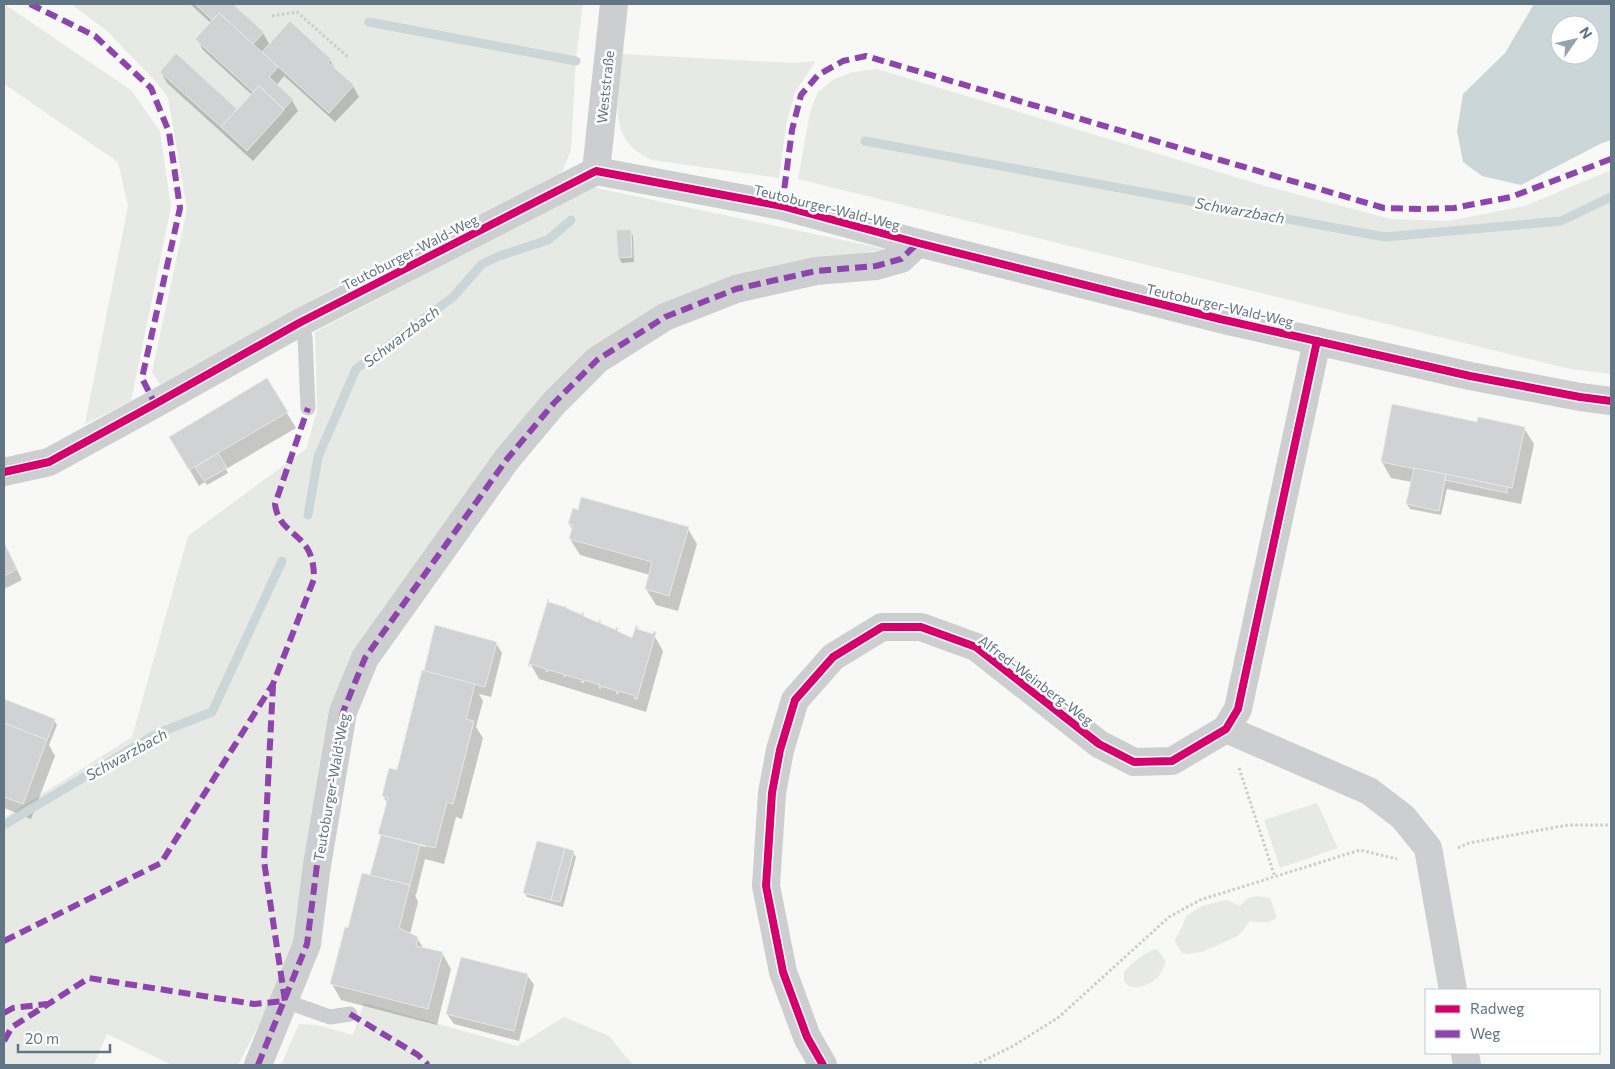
<svg xmlns="http://www.w3.org/2000/svg" width="1615" height="1069" viewBox="0 0 1615 1069" font-family="Commissioner,sans-serif">
	<rect width="100%" height="100%" fill="#f8f8f7"/>
	<g fill="#e7eae4">
		<path d="M4,4L131,90L160,131L171,207L131,401L85,424L128,206L118,162L4,84Z"/>
		<path d="M71,4H583L576,57L571,150L563,170L556,179L367,270L160,385L152,372L187,209L168,98L157,83L106,30Z"/>
		<path d="M622,54L794,63L816,61L795,92L786,126L779,178L652,160C647,157 640,154 635,150C608,128 619,85 622,54Z"/>
		<path d="M877,69L1265,186L1391,219L1448,221L1525,206L1611,170V374L1570,369L798,179L810,112L818,92L834,79L853,72Z"/>
		<path d="M592,187L885,249L733,277L590,350L356,650L297,942L275,994L238,1065H172L107,1034L94,1065H4V818L132,737L188,536L306,449L317,411L315,332Z"/>
		<path d="M1317,803L1338,848L1280,868L1264,820Z"/>
		<path d="M1257,896L1270,898L1277,917C1269,925 1260,922 1250,921L1238,936L1202,952L1187,954L1182,953L1176,944L1175,940L1182,927L1186,916L1202,906L1227,900L1240,906L1248,898Z"/>
		<path d="M1155,949H1157L1166,962C1164,966 1162,972 1159,976C1153,984 1129,994 1124,980C1124,977 1124,974 1124,972C1133,961 1142,955 1155,949Z"/>
		<path d="M364,1003L517,1046L564,1017L609,1036L633,1065H281L299,1024L317,1025L353,1035Z"/>
	</g>
	<path fill="#cbd6d8" fill-rule="evenodd" d="M1534,4H1611V140L1600,144L1521,185L1482,176L1463,162L1457,131L1463,94L1505,53ZM1560,25H1590V55H1560Z"/>
	<g fill="#0003" fill-rule="evenodd">
		<path d="M190,4H231L263,33L270,45L330,60L336,70L353,86L359,97L335,122L284,76L276,86L292,100L298,111L253,161L167,83L161,72L176,55L237,111L252,95L203,50L197,39L211,23Z"/>
		<path d="M630,231L633,236L634,262L622,263L619,258Z"/>
		<path d="M267,380L296,428L226,469L228,473L207,485L205,482L199,486L171,438Z"/>
		<path d="M1478,423L1524,428L1534,444L1521,504L1447,489L1441,515L1410,509L1407,504L1412,482L1391,478L1382,462Z"/>
		<path d="M569,524L688,529L697,544L678,611L656,605L646,589L650,575L580,555L570,539L573,530Z"/>
		<path d="M4,543L22,580L4,589Z"/>
		<path d="M654,635L663,651L646,712L539,679L530,663Z"/>
		<path d="M496,643L502,653L491,697L479,694L483,701L476,727L483,738L462,819L456,817L444,864L425,859L416,895H415L418,902L410,934L417,938L424,949L442,953L451,969L437,1025L341,1000L332,984L349,930L371,877L381,837L380,834L388,804L383,796L398,771ZM386,835L426,845V847L385,837Z"/>
		<path d="M4,700L54,720L57,725L49,745L55,756L31,819L4,808Z"/>
		<path d="M573,852L576,857L563,907L527,897L524,892Z"/>
		<path d="M527,975L534,985L519,1041L454,1024L447,1014Z"/>
	</g>
	<g fill="none" stroke-linecap="round" stroke-linejoin="round">
		<g stroke="#cbd6d8" stroke-width="9">
			<path d="M369,22L576,61"/>
			<path d="M865,141L1385,237L1561,221L1611,197"/>
			<path d="M308,515L318,457L356,369L453,297L482,264L499,256L548,240L571,220"/>
			<path d="M4,825L156,734L212,712L282,561"/>
		</g>
	</g>
	<g fill="#d0d2d3" stroke="#e8e8e7">
		<path d="M195,4H233L264,32L253,44L219,13L212,20Z"/>
		<path d="M219,13L278,67L269,77L293,99L284,109L259,86L253,92L195,39Z"/>
		<path d="M290,21L331,59L328,62L354,85L329,113L262,52Z"/>
		<path d="M176,53L237,109L221,127L160,72Z"/>
		<path d="M259,86L284,110L247,151L221,127Z"/>
		<path d="M631,229L632,257L618,258L616,230Z"/>
		<path d="M267,378L288,412L189,470L169,437Z"/>
		<path d="M1392,404L1477,422L1478,417L1525,427L1512,488L1381,462Z"/>
		<path d="M218,453L227,468L204,481L195,467Z"/>
		<path d="M1414,468L1446,474L1439,511L1406,504Z"/>
		<path d="M1446,474L1507,487V493L1445,480Z"/>
		<path d="M581,497L689,527L669,596L645,589L652,562L569,539L573,525L568,524L573,508L578,510Z"/>
		<path d="M4,542L17,569L4,576Z"/>
		<path d="M548,599L549,600L548,602L565,607L566,605V608L582,615V612L584,613L583,616L599,623V620H601L600,623L616,630V627L618,628L617,631L632,638L636,626H638L637,629L653,634L654,631L656,632L637,699H634L635,696L619,691L618,694L616,693L617,691L601,686V688H599L600,685L584,680L583,683L581,682L582,680L566,675L565,677H564V674L548,670L547,672H546V669L530,664V667L528,666Z"/>
		<path d="M435,625L497,642L485,687L424,671Z"/>
		<path d="M422,670L475,684L466,719L474,721L453,804L447,802L435,848L378,834L388,798L382,796L389,768L397,770Z"/>
		<path d="M4,699L55,719L47,740L4,723Z"/>
		<path d="M4,723L47,740L23,804L4,797Z"/>
		<path d="M381,835L420,845L410,885L370,875Z"/>
		<path d="M537,841L565,848L551,900L523,893Z"/>
		<path d="M565,848L574,851L560,902L551,900Z"/>
		<path d="M362,873L410,885L399,928L418,937L416,946L443,952L428,1009L330,984L345,927L348,928Z"/>
		<path d="M461,957L528,974L514,1031L446,1014Z"/>
	</g>
	<g fill="none" stroke-linecap="round" stroke-linejoin="round">
		<g stroke="#cbcccc" stroke-width="3" stroke-dasharray="2.5 2.5" stroke-linecap="butt">
			<path d="M272,16L297,12L349,58"/>
			<path d="M1239,768L1275,877"/>
			<path d="M1458,848L1469,843L1568,825H1611"/>
			<path d="M975,1065L1013,1046L1059,1017L1169,917L1200,900L1360,850L1397,859"/>
		</g>
		<g stroke="#cdcecf" stroke-width="15">
			<path d="M299,323L305,337L308,408"/>
			<path d="M285,1001L330,1017L350,1014"/>
		</g>
		<g stroke="#cdcecf" stroke-width="28">
			<path d="M596,171L614,4"/>
			<path d="M4,472L49,462L155,404L299,323L596,171L782,206L918,243L1220,319L1470,376L1580,397L1611,401"/>
			<path d="M1226,729L1369,791L1403,817L1428,848L1453,990"/>
			<path d="M1465,1053L1467,1065"/>
			<path d="M258,1065L307,944L317,865L343,712L365,658L507,459L554,403L597,360L665,317L736,289L816,271L876,266L901,259L918,243"/>
			<path d="M823,1065L807,1037L783,972L766,886L772,793L780,750L795,700L833,657L882,627H921L976,647L1099,744L1134,762L1172,761L1226,729L1238,709L1317,341"/>
		</g>
		<g stroke="#8e44ad" stroke-width="6" stroke-dasharray="12 6" stroke-linecap="butt">
			<path d="M30,4L95,36L151,88L169,132L180,208L142,378L155,404"/>
			<path d="M782,206L792,130L801,95L818,75L843,61L866,56L1384,208L1422,209L1454,208L1511,197L1611,159"/>
			<path d="M4,941L161,863L273,684L314,579C314,568 313,558 307,548C295,530 278,528 275,504L308,408"/>
			<path d="M4,1013L13,1008L47,1004"/>
			<path d="M350,1014L418,1055L428,1065"/>
			<path d="M4,1041L12,1027L89,978L254,1004L285,1001L264,861L273,685"/>
			<path d="M258,1065L307,944L317,865L343,712L365,658L507,459L554,403L597,360L665,317L736,289L816,271L876,266L901,259L918,243"/>
		</g>
		<g stroke="#fff" stroke-width="11">
			<g id="cycleway">
				<path d="M4,472L49,462L155,404L299,323L596,171L782,206L918,243L1220,319L1470,376L1580,397L1611,401"/>
				<path d="M823,1065L807,1037L783,972L766,886L772,793L780,750L795,700L833,657L882,627H921L976,647L1099,744L1134,762L1172,761L1226,729L1238,709L1317,341"/>
			</g>
		</g>
		<use href="#cycleway" stroke="#d6006c" stroke-width="8"/>
	</g>
	<g text-anchor="middle" dominant-baseline="central" stroke-width="5" stroke-linejoin="round" paint-order="stroke">
		<g font-size="14" fill="#627584" stroke="#fff">
			<text transform="translate(605 87) rotate(-84)">Weststraße</text>
			<text transform="translate(827 207) rotate(14)">Teutoburger-Wald-Weg</text>
			<text transform="translate(410 252) rotate(-27)">Teutoburger-Wald-Weg</text>
			<text transform="translate(1220 305) rotate(13)">Teutoburger-Wald-Weg</text>
			<text transform="translate(1036 680) rotate(37)">Alfred-Weinberg-Weg</text>
			<text transform="translate(331 787) rotate(-80)">Teutoburger-Wald-Weg</text>
		</g>
		<g font-size="15" font-style="italic" fill="#5d767d" stroke="#fff">
			<text transform="translate(1240 210) rotate(10)">Schwarzbach</text>
			<text transform="translate(401 336) rotate(-37)">Schwarzbach</text>
			<text transform="translate(126 754) rotate(-29)">Schwarzbach</text>
		</g>
	</g>
	<rect width="1615" height="1069" fill="none" stroke="#627584" stroke-width="10"/>
	<rect x="1425" y="989" width="175" height="65" fill="#ffffff" stroke="#c0c8ce"/>
	<rect x="1435" y="1005" width="25" height="8" fill="#d6006c" stroke="#c0c8ce"/>
	<text x="1470" y="1014" font-size="15" fill="#627584">Radweg</text>
	<rect x="1435" y="1030" width="25" height="8" fill="#8e44ad" stroke="#c0c8ce"/>
	<text x="1470" y="1039" font-size="15" fill="#627584">Weg</text>
	<g transform="translate(1575 40) rotate(56)"><circle r="24" fill="#ffffff" stroke="#c0c8ce"/>
	<path d="M0-4L9 19L0 12L-9 19Z" fill="#96a3ac"/>
	<text y="-8" font-size="14" font-weight="bold" text-anchor="middle" fill="#627584">N</text>
	</g>
	<path d="M18 1044v8h92v-8" fill="none" stroke="#627584" stroke-width="2.5"/>
	<text x="25" y="1044" font-size="15" fill="#627584" stroke="#ffffff" stroke-width="4" paint-order="stroke">20 m</text>
</svg>
